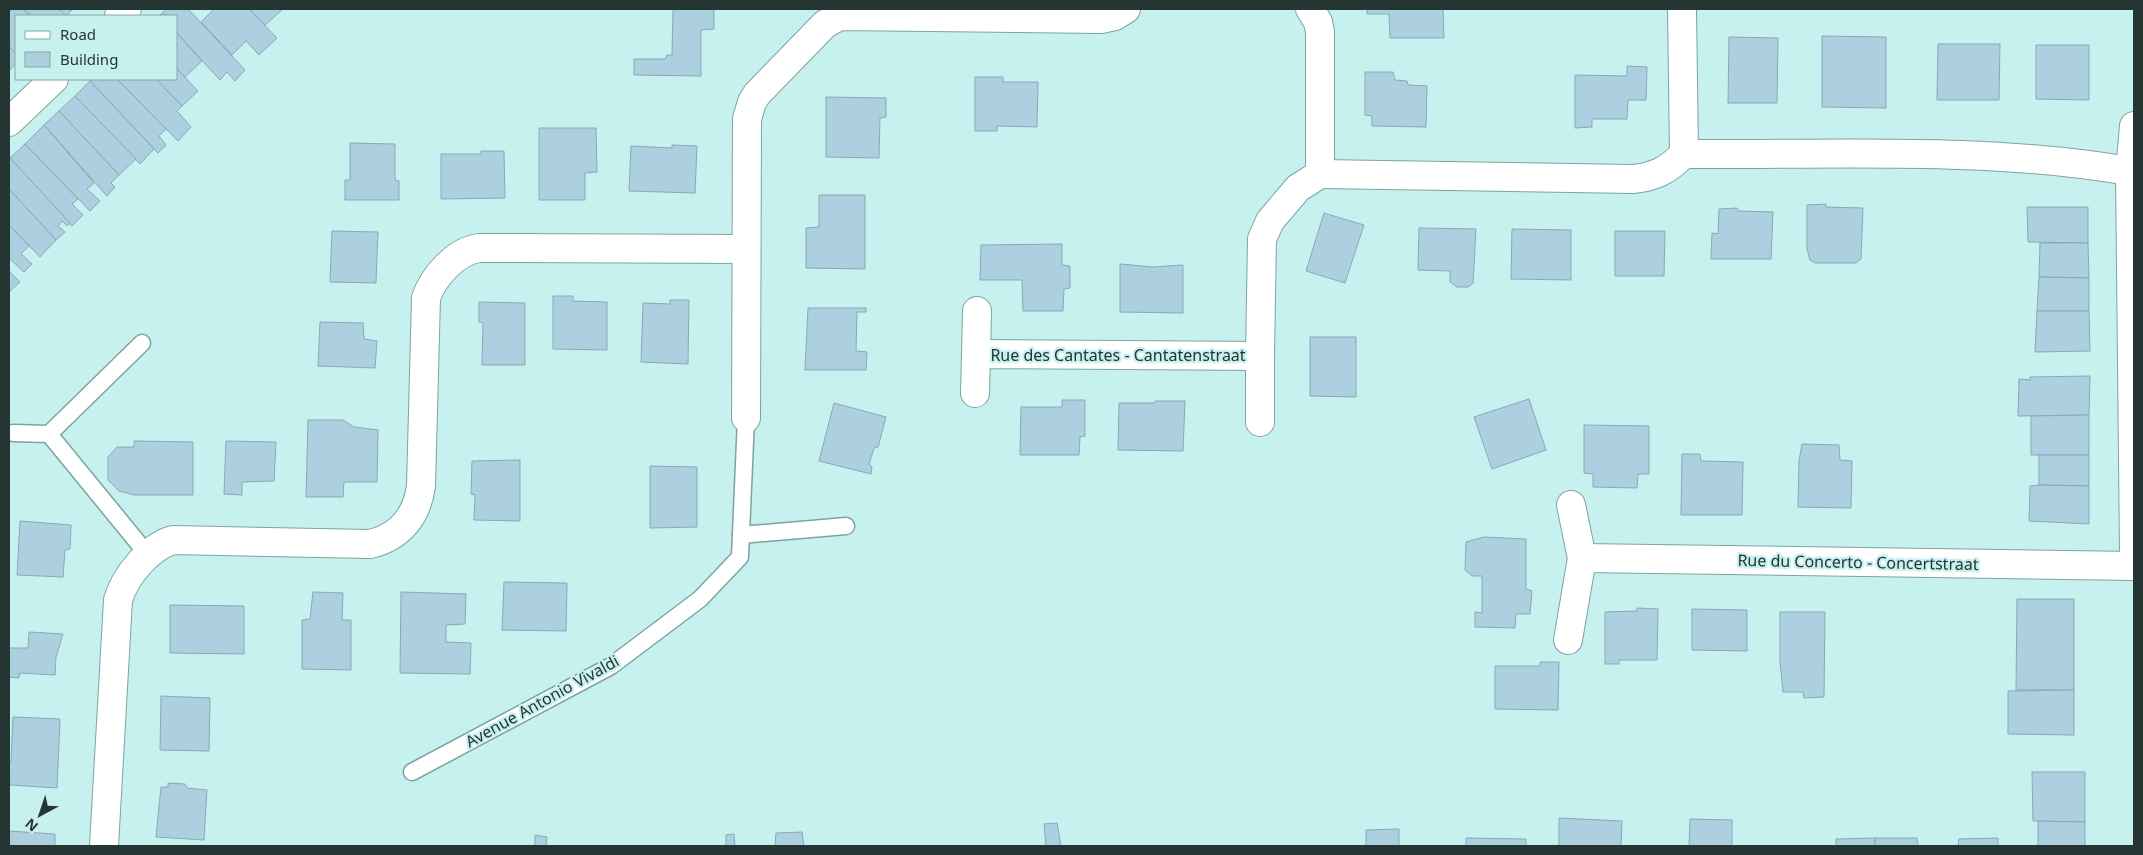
<svg xmlns="http://www.w3.org/2000/svg" width="2143" height="855" viewBox="0 0 2143 855" font-family="'Noto Sans',sans-serif">
	<rect width="100%" height="100%" fill="#c7f1ee"/>
	<g fill="#acd0df" stroke="#86a9b7">
		<path d="M9,9H23L31,16H16V54L9,46Z"/>
		<path d="M23,9H59L66,16H31Z"/>
		<path d="M59,9H73L66,16Z"/>
		<path d="M166,9H188L245,70L235,81L227,72L220,80L176,32V16L160,15Z"/>
		<path d="M214,9H249L277,38L259,55L246,41L232,55L201,22Z"/>
		<path d="M249,9H283L265,25Z"/>
		<path d="M673,9H714V29L701,30V76L634,75V59H665L667,55H672Z"/>
		<path d="M1367,9H1443L1444,38H1390L1389,14H1367Z"/>
		<path d="M176,32L202,61L185,77L176,68Z"/>
		<path d="M1822,36L1886,37V108L1822,107Z"/>
		<path d="M1729,37L1778,38L1777,103H1728Z"/>
		<path d="M1938,44H2000L1999,100H1937Z"/>
		<path d="M2036,45H2089V100L2036,99Z"/>
		<path d="M9,46L16,54V63L9,71Z"/>
		<path d="M1627,66L1647,67L1646,100H1628L1627,119H1592V127L1575,128V75L1627,76Z"/>
		<path d="M176,68L198,91L182,106L156,79H176Z"/>
		<path d="M1365,72H1393L1395,80L1407,81L1408,85L1427,86L1426,127L1372,126V116L1365,115Z"/>
		<path d="M975,77H1003V82H1038L1037,127L997,126V131H975Z"/>
		<path d="M93,79H117L166,129L159,136L166,145L158,153L90,81Z"/>
		<path d="M117,79H156L182,106L177,111L191,127L178,141Z"/>
		<path d="M90,81L154,149L140,164L75,96Z"/>
		<path d="M75,96L136,159L119,175L59,111Z"/>
		<path d="M826,97L886,98V117L880,118L879,158L826,157Z"/>
		<path d="M59,111L119,175L111,183L115,187L107,196L44,125Z"/>
		<path d="M44,125L94,183L87,189L100,201L90,211L25,144Z"/>
		<path d="M539,128H596L597,172L585,173V200H539Z"/>
		<path d="M350,143L395,144V180L399,181V200H345V180H350Z"/>
		<path d="M25,144L78,199L72,204L83,215L72,226L10,158Z"/>
		<path d="M672,145L697,146L695,193L629,191L631,146L672,148Z"/>
		<path d="M481,151H504L505,198L441,199V154H481Z"/>
		<path d="M10,158L70,223L67,226L62,221L58,226L65,232L56,240L9,189V159Z"/>
		<path d="M9,189L56,240L40,257L9,225Z"/>
		<path d="M819,195H865V269L806,268V228L819,227Z"/>
		<path d="M1826,204V207L1863,208L1861,259L1856,263H1815L1810,260L1807,249V205Z"/>
		<path d="M2027,207H2088V243L2028,242Z"/>
		<path d="M1737,208L1738,211L1773,212L1771,259H1711L1712,233L1718,234L1719,209Z"/>
		<path d="M1324,213L1364,225L1345,283L1306,271Z"/>
		<path d="M9,225L29,246L21,254L32,264L24,272L9,258Z"/>
		<path d="M1419,228L1476,229L1473,283L1468,287H1457L1450,282V271L1418,270Z"/>
		<path d="M1512,229L1571,230V280L1511,279Z"/>
		<path d="M332,231L378,232L376,283L330,282Z"/>
		<path d="M1615,231H1665L1664,276H1615Z"/>
		<path d="M2040,243H2088L2089,278L2039,277Z"/>
		<path d="M1062,244V265L1070,266V288L1064,289L1063,311H1023L1022,280H980L981,245Z"/>
		<path d="M1120,264L1153,267L1183,265V313L1120,312Z"/>
		<path d="M9,271L20,282L9,292Z"/>
		<path d="M2039,277L2089,278V311H2037Z"/>
		<path d="M553,296H573V301L607,302V350L553,349Z"/>
		<path d="M670,300H689L688,364L641,362L643,303L670,304Z"/>
		<path d="M479,302L525,303V365H482L483,323L479,322Z"/>
		<path d="M808,308H866V312H857L856,351L867,352L866,370H805Z"/>
		<path d="M2037,311H2089L2090,351L2035,352Z"/>
		<path d="M320,322L363,323L364,339L377,341L375,368L318,366Z"/>
		<path d="M1310,337H1356V397L1310,396Z"/>
		<path d="M2090,376L2089,415L2018,416L2019,379L2030,380V377Z"/>
		<path d="M1529,399L1546,450L1492,469L1474,417Z"/>
		<path d="M1062,400H1085V436L1080,437L1079,455H1020L1021,407H1062Z"/>
		<path d="M1155,401H1185L1183,451L1118,450L1119,403H1155Z"/>
		<path d="M834,403L886,417L878,447L874,448L869,464L872,467L871,474L819,461Z"/>
		<path d="M2089,415V455H2031V416Z"/>
		<path d="M308,420H343L354,427L378,430L377,482H344L343,497H306Z"/>
		<path d="M1584,425L1649,426V474H1638L1637,488L1593,487V474L1584,473Z"/>
		<path d="M134,441L193,442V495H134L119,491L108,480V457L117,447H134Z"/>
		<path d="M226,441L276,442L274,481L242,482V495L224,494Z"/>
		<path d="M1802,444L1839,445L1840,460L1852,461L1851,508L1798,507L1799,461Z"/>
		<path d="M1682,454H1700L1701,461L1743,462L1742,515H1681Z"/>
		<path d="M2039,455H2089V486L2039,485Z"/>
		<path d="M520,460V521L474,520L475,495L471,494L472,461Z"/>
		<path d="M650,466L697,467V527L650,528Z"/>
		<path d="M2039,485L2089,486V524L2029,521L2030,486Z"/>
		<path d="M20,521L71,525L70,549L65,550L63,577L17,575Z"/>
		<path d="M1484,537L1526,539V589L1532,591L1530,614H1516L1515,628L1475,627V612L1482,613V576H1472L1465,570L1466,542Z"/>
		<path d="M504,582L567,583L566,631L502,630Z"/>
		<path d="M313,592L343,593L342,620H351V670L302,669V620L310,619Z"/>
		<path d="M401,592L466,594L465,624L446,625V642L471,643L470,674L400,673Z"/>
		<path d="M2017,599H2074V690H2016Z"/>
		<path d="M170,605L244,606V654L170,653Z"/>
		<path d="M1637,608L1658,609L1657,660H1619V664H1605V612L1637,611Z"/>
		<path d="M1692,609L1747,610V651L1692,650Z"/>
		<path d="M1780,612H1825L1824,697L1804,698L1803,692H1783L1780,661Z"/>
		<path d="M29,632L63,634L56,657L55,675L20,673L19,678L9,677V648H28Z"/>
		<path d="M1540,662H1559L1558,710L1495,709V666H1540Z"/>
		<path d="M2074,690V735L2008,734V691Z"/>
		<path d="M161,696L210,698L209,751L160,750Z"/>
		<path d="M13,717L60,719L57,788L10,785L9,762H11Z"/>
		<path d="M2032,772H2085V822L2033,821Z"/>
		<path d="M168,783L185,784L187,788L207,790L204,840L156,837L161,787H168Z"/>
		<path d="M1559,818L1622,821L1621,846H1559Z"/>
		<path d="M1690,819L1732,820V846H1689Z"/>
		<path d="M2038,821L2085,822V846H2038Z"/>
		<path d="M1057,823L1061,846H1046L1044,824Z"/>
		<path d="M1399,829V846H1366V830Z"/>
		<path d="M9,831L55,834V846H9Z"/>
		<path d="M802,832L804,846H775L776,833Z"/>
		<path d="M734,834L735,846H726V835Z"/>
		<path d="M535,835L547,837L546,846H535Z"/>
		<path d="M1466,838L1526,839V846H1466Z"/>
		<path d="M1875,838H1917L1918,846H1875Z"/>
		<path d="M1875,838V846H1836V839Z"/>
		<path d="M1998,838V846H1958L1959,839Z"/>
	</g>
	<g fill="none" stroke-linecap="round" stroke-linejoin="round">
		<g stroke="#7ca4a2" stroke-width="19">
			<g id="service">
				<path d="M142,343L49,434L148,555"/>
				<path d="M13,433L49,434"/>
				<path d="M741,535L846,526"/>
				<path d="M412,772L611,666L700,599L740,557L746,418"/>
			</g>
		</g>
		<g stroke="#7ca4a2" stroke-width="30">
			<g id="minor">
				<path d="M1310,9L1318,22L1320,32V174L1633,179C1655,177 1668,170 1684,154C1831,155 1990,146 2134,172"/>
				<path d="M1682,9L1684,154"/>
				<path d="M2134,126L2130,172L2134,555"/>
				<path d="M976,354L977,311"/>
				<path d="M975,393L976,354L1260,356L1262,239L1270,221L1298,188L1320,174"/>
				<path d="M746,418L747,119L752,102L757,94L825,24L840,16L1101,19L1115,16L1126,9"/>
				<path d="M1260,422V356"/>
				<path d="M1571,505L1582,558"/>
				<path d="M1568,640L1582,558L2134,566"/>
				<path d="M104,846L118,600C125,576 149,547 173,540L370,544C400,537 417,516 421,486L426,298C433,277 456,251 479,248L746,249"/>
			</g>
		</g>
		<g stroke="#7ca4a2" stroke-width="30">
			<g id="tertiary">
				<path d="M119,16L127,9"/>
				<path d="M9,122L54,79"/>
			</g>
		</g>
		<use href="#service" stroke="#fff" stroke-width="16"/>
		<use href="#minor" stroke="#fff" stroke-width="28"/>
		<use href="#tertiary" stroke="#fff" stroke-width="28"/>
	</g>
	<g text-anchor="middle" dominant-baseline="central" stroke-width="4.5" stroke-linejoin="round" paint-order="stroke">
		<g font-size="16" fill="#243534" stroke="#c7f1ee">
			<text x="1118" y="355">Rue des Cantates - Cantatenstraat</text>
			<text transform="translate(1858 562) rotate(1)">Rue du Concerto - Concertstraat</text>
			<text transform="translate(542 701) rotate(-29)">Avenue Antonio Vivaldi</text>
		</g>
	</g>
	<rect width="2143" height="855" fill="none" stroke="#243534" stroke-width="20"/>
	<rect x="15" y="15" width="162" height="65" fill="#c7f1ee" stroke="#86a6a4"/>
	<rect x="25" y="31" width="25" height="8" fill="#ffffff" stroke="#86a6a4"/>
	<text x="60" y="40" font-size="15" fill="#243534">Road</text>
	<rect x="25" y="52" width="25" height="15" fill="#acd0df" stroke="#86a6a4"/>
	<text x="60" y="65" font-size="15" fill="#243534">Building</text>
	<g transform="translate(40 815) rotate(220)" stroke="#c7f1ee" stroke-width="4" paint-order="stroke">
	<path d="M0-4L9 19L0 12L-9 19Z" fill="#243534"/>
	<text y="-8" font-size="14" font-weight="bold" text-anchor="middle" fill="#243534">N</text>
	</g>
</svg>
